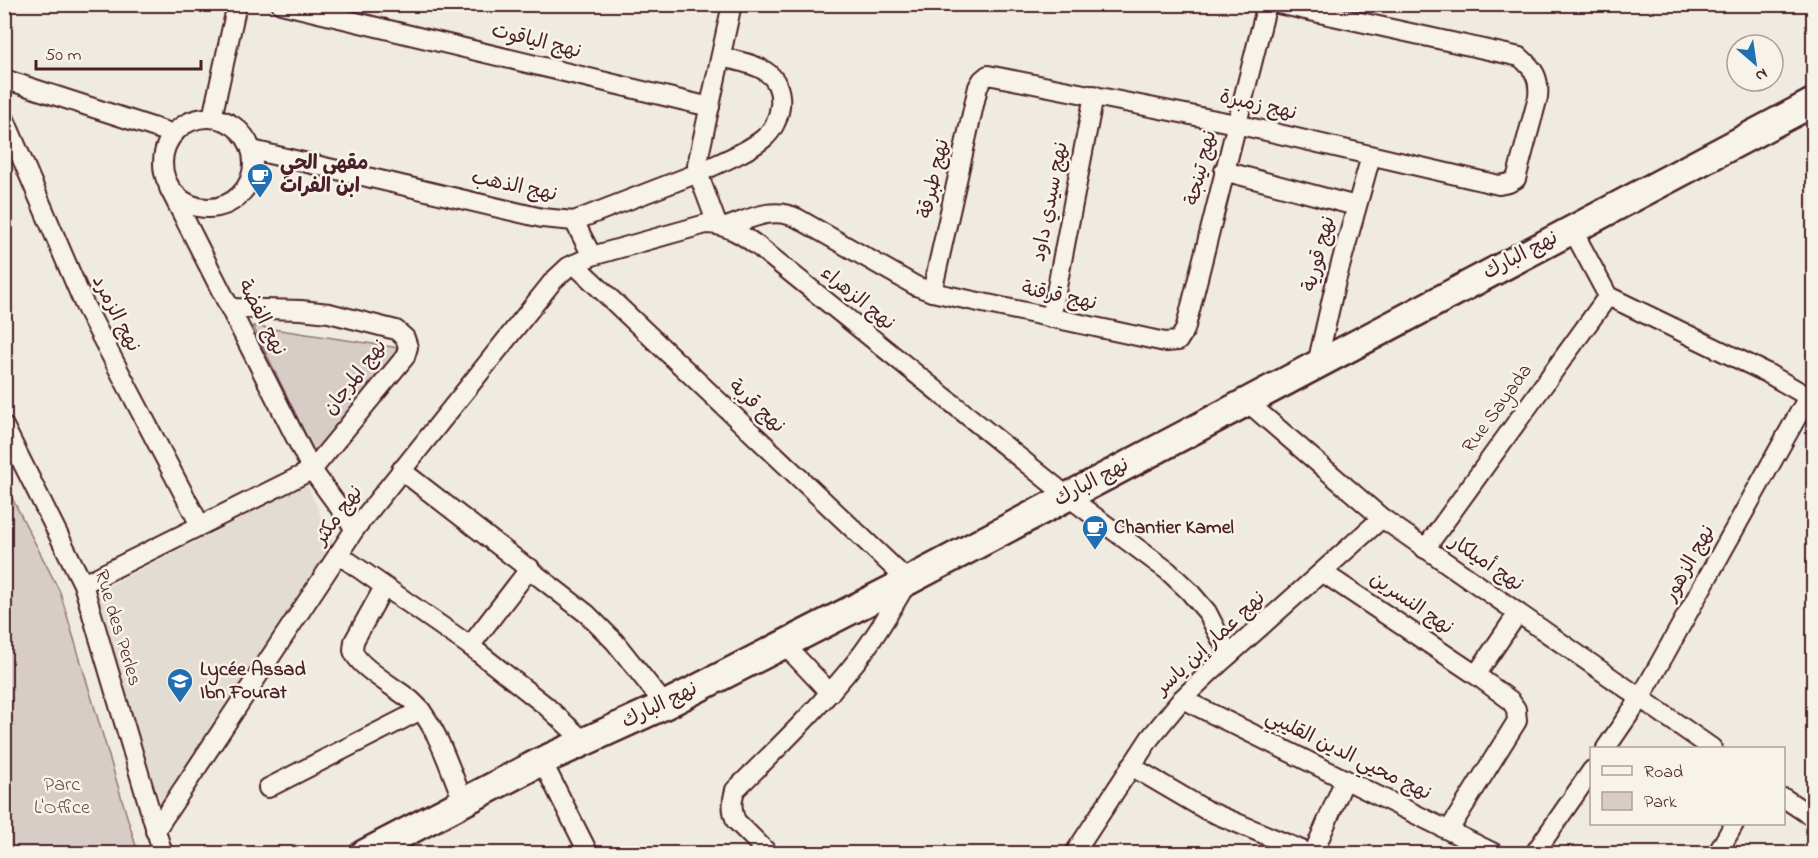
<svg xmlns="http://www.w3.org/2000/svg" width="1818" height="858" viewBox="0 0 1818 858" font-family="'Indie Flower','Playpen Sans Arabic',sans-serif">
	<rect width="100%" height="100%" fill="#f0ebe0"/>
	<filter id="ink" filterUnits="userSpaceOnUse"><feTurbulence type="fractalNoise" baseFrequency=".0167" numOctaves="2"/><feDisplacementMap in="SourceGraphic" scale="12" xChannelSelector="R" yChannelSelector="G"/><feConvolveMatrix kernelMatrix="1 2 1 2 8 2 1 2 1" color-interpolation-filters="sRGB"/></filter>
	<g filter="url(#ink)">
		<path fill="#e3dcd2" d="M307,485L335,547L164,812L90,595Z"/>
		<g fill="#d8cdc6" stroke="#917678" stroke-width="1.5">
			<path d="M253,326L400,348L315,454Z"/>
			<path d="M4,482L60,592L138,853H5Z"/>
		</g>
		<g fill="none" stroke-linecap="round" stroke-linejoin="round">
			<g stroke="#4a1f2b" stroke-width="22">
				<g id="street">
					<path d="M281,4L710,107"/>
					<path d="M4,79L174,134"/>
					<path d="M4,117L84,304L200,525"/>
					<circle cx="208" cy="163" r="45"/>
					<path d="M212,118L237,4"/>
					<path d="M252,150L542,218L574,221L698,173L697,165L732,4"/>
					<path d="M1224,171L1356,206"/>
					<path d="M169,188L312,470L355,529"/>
					<path d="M574,221L592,256"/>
					<path d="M717,224L698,173C719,163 744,154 763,139C782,124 789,86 765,71C753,63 736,61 722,57"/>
					<path d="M726,227C750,219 772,206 797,218L916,286L932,292L1165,342L1178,341L1185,330L1267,4"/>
					<path d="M1572,229L1608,296L1767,373L1814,400"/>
					<path d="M574,264L908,581C892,608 877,635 858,659C821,706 778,748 735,790C732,801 731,810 736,821L769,854"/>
					<path d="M932,292L978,87L982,80L988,75L1236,124L1499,185L1509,183L1516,179L1538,97C1540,78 1534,69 1520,57L1278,4"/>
					<path d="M1051,318L1094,95"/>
					<path d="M1317,364L1336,281L1371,156"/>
					<path d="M1246,401L1382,518L1712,748"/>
					<path d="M4,426L83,584L163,854"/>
					<path d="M401,470L587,614L615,642L665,705"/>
					<path d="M1425,549L1608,296"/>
					<path d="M338,554L470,646L546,706L585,742"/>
					<path d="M1322,572L1476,675L1510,700L1516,709L1517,721L1449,830"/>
					<path d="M83,584L312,470L405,357L408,347L405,338L396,330L329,313L301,310L231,308"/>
					<path d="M384,587L354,641C354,644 353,647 353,650C356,666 399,690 412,701C437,723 451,773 464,803"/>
					<path d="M783,643L830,693"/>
					<path d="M470,646L530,568"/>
					<path d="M1476,675L1518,613"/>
					<path d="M1182,699L1496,854"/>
					<path d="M1606,748L1641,697L1808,397"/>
					<path d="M542,761L589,854"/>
					<path d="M1131,766L1206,810L1311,854"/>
					<path d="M268,788L421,710"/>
					<path d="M1784,798L1814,818"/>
					<path d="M155,831L355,529L553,281L568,267L592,256L706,224C726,224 743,235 759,247L1067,496L1168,571L1189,591L1207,612L1229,655"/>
					<path d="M1074,854L1150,738L1182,699L1211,671L1382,518"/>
					<path d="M1313,854L1345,779"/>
					<path d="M1534,854L1592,770"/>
					<path d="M1717,854L1734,824"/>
				</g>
			</g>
			<g stroke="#4a1f2b" stroke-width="32">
				<path id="secondary" d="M364,854L542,761L665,705L908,581L1814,102"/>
			</g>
			<use href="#street" stroke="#f7f3e8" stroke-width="18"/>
			<use href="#secondary" stroke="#f7f3e8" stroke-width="27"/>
		</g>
	</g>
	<defs>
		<g id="cafe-pin" transform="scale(1.35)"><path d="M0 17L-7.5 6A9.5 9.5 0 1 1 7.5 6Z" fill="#1f6fb2" stroke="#f7f3e8"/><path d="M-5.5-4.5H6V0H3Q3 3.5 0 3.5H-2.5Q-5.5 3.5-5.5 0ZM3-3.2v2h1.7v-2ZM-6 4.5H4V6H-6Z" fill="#fff"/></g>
		<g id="school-pin" transform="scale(1.35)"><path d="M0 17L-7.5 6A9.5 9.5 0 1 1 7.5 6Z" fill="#1f6fb2" stroke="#f7f3e8"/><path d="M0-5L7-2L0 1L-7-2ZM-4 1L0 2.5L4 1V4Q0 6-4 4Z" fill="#fff"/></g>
	</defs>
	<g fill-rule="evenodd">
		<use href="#cafe-pin" x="260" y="176"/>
		<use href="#cafe-pin" x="1095" y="528"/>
		<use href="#school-pin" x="180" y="681"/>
	</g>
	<g text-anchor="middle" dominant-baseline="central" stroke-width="5" stroke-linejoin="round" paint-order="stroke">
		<g font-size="20" fill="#4a1f2b" stroke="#f7f3e8">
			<text transform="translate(536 42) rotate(14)">نهج الياقوت</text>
			<text transform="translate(1258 106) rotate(13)">نهج زمبرة</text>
			<text transform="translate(1202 168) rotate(-76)">نهج تينجة</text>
			<text transform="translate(935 179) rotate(-77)">نهج طبرقة</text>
			<text transform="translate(514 187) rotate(12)">نهج الذهب</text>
			<text transform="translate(1051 202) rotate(-79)">نهج سيدي داود</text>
			<text transform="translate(1320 254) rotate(-75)">نهج قورية</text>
			<text transform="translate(1521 256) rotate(-28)">نهج البارك</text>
			<text transform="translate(1059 297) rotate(12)">نهج قرقنة</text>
			<text transform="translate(857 299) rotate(39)">نهج الزهراء</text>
			<text transform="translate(115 314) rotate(63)">نهج الزمرد</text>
			<text transform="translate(261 318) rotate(63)">نهج الفضة</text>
			<text transform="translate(356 378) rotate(-52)">نهج المرجان</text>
			<text transform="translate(756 407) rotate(43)">نهج قربة</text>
			<text transform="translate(1498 409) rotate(-54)">Rue Sayada</text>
			<text transform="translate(1092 483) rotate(-28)">نهج البارك</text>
			<text transform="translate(339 516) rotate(-54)">نهج مكثر</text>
			<text transform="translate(1486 564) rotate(34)">نهج أميلكار</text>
			<text transform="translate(1690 564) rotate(-61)">نهج الزهور</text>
			<text transform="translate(1411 604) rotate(34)">نهج النسرين</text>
			<text transform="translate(117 628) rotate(73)">Rue des Perles</text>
			<text transform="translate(1211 644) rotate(-43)">نهج عمار إبن ياسر</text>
			<text transform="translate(660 706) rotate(-26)">نهج البارك</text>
			<text transform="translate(1348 756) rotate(26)">نهج محيي الدين القليبي</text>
		</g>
		<g font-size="20" font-weight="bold" fill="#4a1f2b" stroke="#f7f3e8" text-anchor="start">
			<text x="280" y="164">مقهى الحي<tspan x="280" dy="23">ابن الفرات</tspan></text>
			<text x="1114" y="528">Chantier Kamel</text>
			<text x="200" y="670">Lycée Assad<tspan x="200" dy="23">Ibn Fourat</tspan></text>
		</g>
		<g font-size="20" fill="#6e4a52" stroke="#f7f3e8">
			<text x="62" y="785">Parc<tspan x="62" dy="23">L'Office</tspan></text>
		</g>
	</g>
	<rect width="1818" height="858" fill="none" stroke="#f7f3e8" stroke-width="24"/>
	<rect x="12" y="12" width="1794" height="834" fill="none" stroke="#4a1f2b" stroke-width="2" filter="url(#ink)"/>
	<rect x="1590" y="747" width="195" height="78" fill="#f7f3e8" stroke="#b29e9c" stroke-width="1.5"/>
	<rect x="1602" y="766" width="30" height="9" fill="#f7f3e8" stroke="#b29e9c" stroke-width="1.5"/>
	<text x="1644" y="777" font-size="18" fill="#4a1f2b">Road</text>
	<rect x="1602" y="792" width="30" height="18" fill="#d8cdc6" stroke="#b29e9c" stroke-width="1.5"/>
	<text x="1644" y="807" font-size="18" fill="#4a1f2b">Park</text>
	<g transform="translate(1755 63) rotate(151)"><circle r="28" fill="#f7f3e8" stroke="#b29e9c" stroke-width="1.5"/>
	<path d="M0-4.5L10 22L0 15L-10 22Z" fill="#1f6fb2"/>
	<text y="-9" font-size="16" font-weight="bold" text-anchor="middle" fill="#4a1f2b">N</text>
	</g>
	<path d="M36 60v9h165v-9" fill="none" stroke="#4a1f2b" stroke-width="3"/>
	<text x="45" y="60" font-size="18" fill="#4a1f2b" stroke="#f7f3e8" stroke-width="4.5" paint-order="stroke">50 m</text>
</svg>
